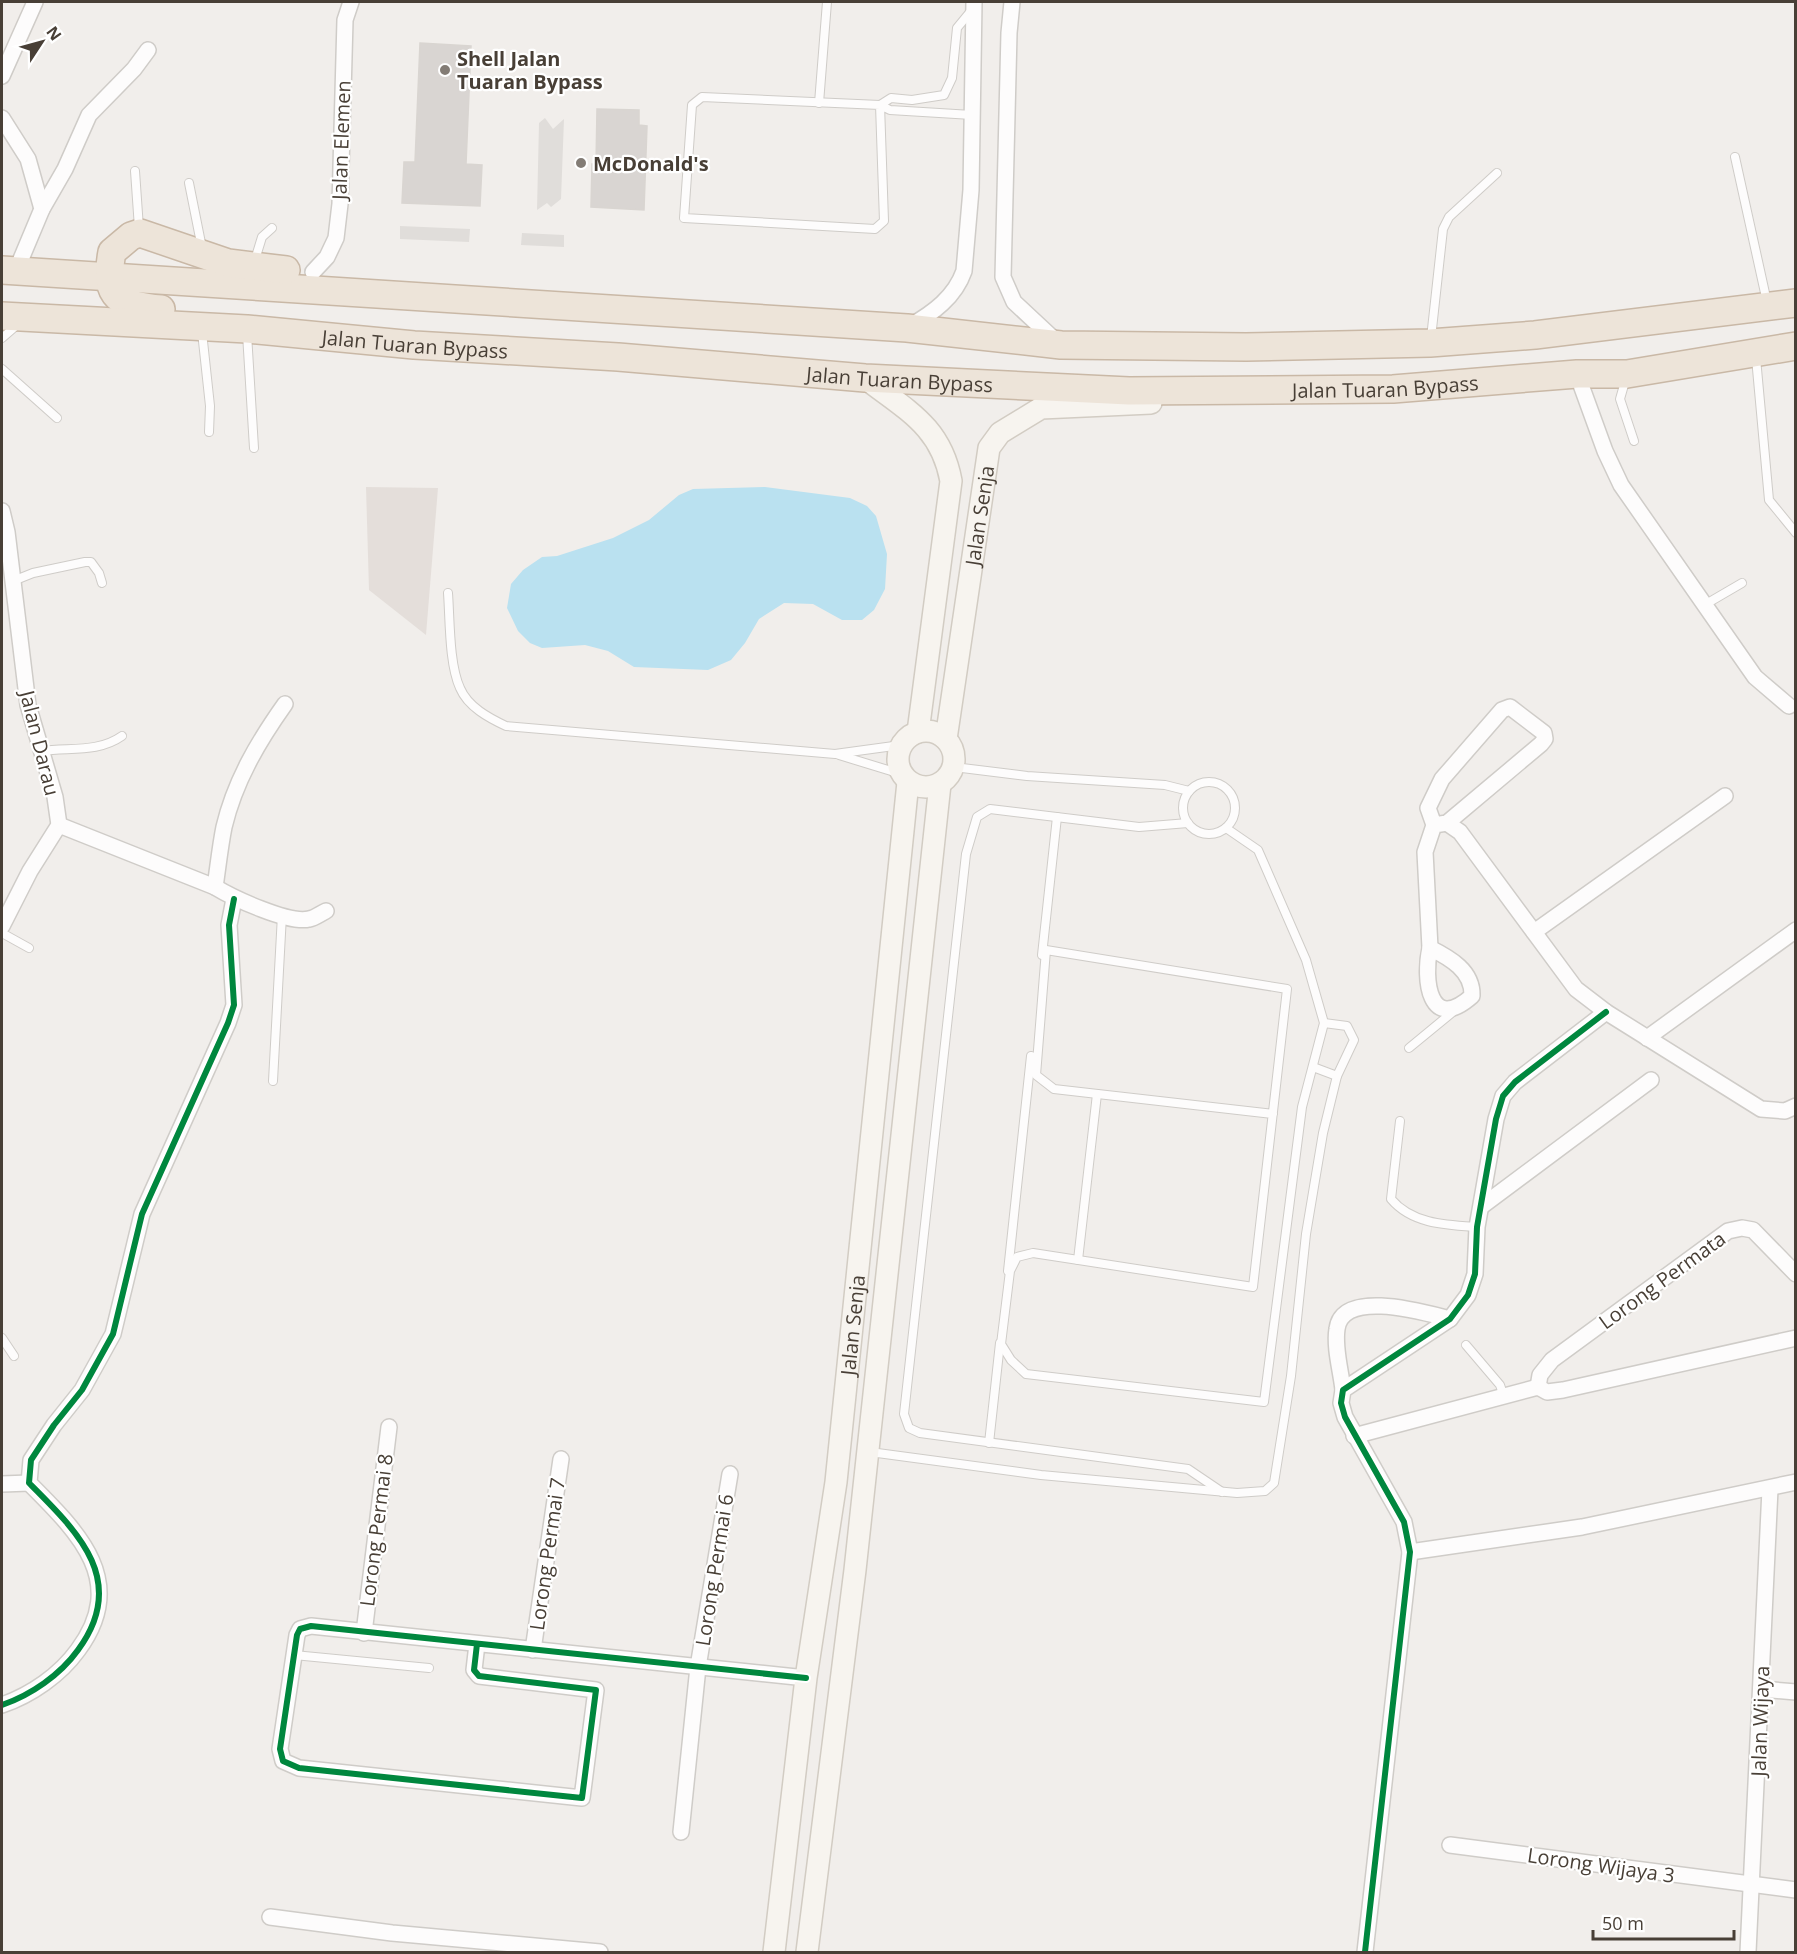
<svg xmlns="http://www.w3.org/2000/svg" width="1797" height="1954" viewBox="0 0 1797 1954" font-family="'Open Sans',sans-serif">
	<rect width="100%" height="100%" fill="#f1eeeb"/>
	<path fill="#e4deda" d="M366,487L438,488L426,635L369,590Z"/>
	<g fill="#e0ddda">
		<path d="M545,118L553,129L564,119L561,199L551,207L547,203L537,210L539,123Z"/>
		<path d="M400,226L470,229L469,242L400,239Z"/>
		<path d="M522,233L564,235V247L521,245Z"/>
	</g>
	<path fill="#bae1f0" d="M765,487L850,498L867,506L876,516L887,554L885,589L874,610L862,620H842L813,604L784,603L759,619L745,643L731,660L708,670L634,667L608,651L585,645L542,648L530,643L518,631L507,608L511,584L523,570L542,557L557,556L613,538L649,520L679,495L693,489Z"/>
	<g fill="#d9d5d2" stroke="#d9d5d1" stroke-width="1.5">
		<path d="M420,43L471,46L466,164L482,165L480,206L402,203L404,162H415Z"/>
		<path d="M597,109L639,110V125L647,126L644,210L591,207L592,164H596Z"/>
	</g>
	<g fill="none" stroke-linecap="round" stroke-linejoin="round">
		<g stroke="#cfccc8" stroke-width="10">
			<g id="lane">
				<path d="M971,11L957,28L952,78L944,95L912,100L891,98L880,105L884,221L875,229L684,218L692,105L702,97L880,105L890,110L972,115"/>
				<path d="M819,103L827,2"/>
				<path d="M1735,157L1767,302"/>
				<path d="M135,171L139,228"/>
				<path d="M189,183L202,248"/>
				<path d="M254,263L262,237L272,228"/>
				<path d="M202,332L210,406L209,432"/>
				<path d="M247,334L254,448"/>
				<path d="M2,338L17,325"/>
				<path d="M1431,338L1443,229L1449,217L1497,173"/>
				<path d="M1756,358L1769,500L1796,533"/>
				<path d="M2,369L57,418"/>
				<path d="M1626,378L1620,399L1634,441"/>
				<path d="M13,581L33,573L85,562H91L99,573L102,583"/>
				<path d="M448,593C450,620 449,664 460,688C468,707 489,718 506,726L835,754L901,745"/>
				<path d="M1706,604L1742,583"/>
				<path d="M42,751C69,747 98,753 122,736"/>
				<path d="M839,755L901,774"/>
				<path d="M954,767L1027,776L1165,785L1189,791"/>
				<circle cx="1209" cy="808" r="26"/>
				<path d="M1188,823L1139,827L990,809L977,817L966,854L904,1414L909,1428L920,1433L1188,1469L1222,1492"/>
				<path d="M1226,828L1258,850L1306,960L1324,1023L1302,1107L1264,1402L1026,1374L1011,1360L1001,1344L1010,1271L1017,1257L1033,1253L1253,1287L1287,989L1046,950L1036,1075L1054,1089L1273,1114"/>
				<path d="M2,933L29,948"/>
				<path d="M1042,955L1057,817"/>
				<path d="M1409,1048L1454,1011"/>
				<path d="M1313,1067L1337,1076"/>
				<path d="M273,1081L282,915"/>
				<path d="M1400,1121L1391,1199C1412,1224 1446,1225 1477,1227"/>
				<path d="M1078,1260L1097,1094"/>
				<path d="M1008,1271L1031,1056"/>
				<path d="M2,1338L14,1356"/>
				<path d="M1466,1345L1500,1385L1504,1397"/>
				<path d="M989,1443L1000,1343"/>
				<path d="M870,1452L1041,1475L1237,1493L1265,1491L1274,1483L1291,1376L1306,1234L1323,1133L1337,1076L1354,1040L1347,1026L1324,1023"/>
				<path d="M294,1655L429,1668"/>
			</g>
		</g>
		<g stroke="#cfccc8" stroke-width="18">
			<g id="street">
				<path d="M1012,2L1009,33L1003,277L1014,302L1058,343"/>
				<path d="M2,76L35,2"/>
				<path d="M2,118L28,159L42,209"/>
				<path d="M16,271L42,209L65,169L89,115L134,69L148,50"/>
				<path d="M313,272L327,257L336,238L340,204L345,20L351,2"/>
				<path d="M910,326C933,313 955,297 964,271L971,190L974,2"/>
				<path d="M1577,374L1605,451L1621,485L1755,677L1789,706"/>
				<path d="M2,511L7,532L28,705L55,797L59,825L30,871L2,926"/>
				<path d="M1447,823L1460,832L1576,989L1606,1012L1761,1109L1785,1111L1796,1106"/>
				<path d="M59,825L215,887C233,898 289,924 309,919C315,918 321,913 326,911"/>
				<path d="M215,887C218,867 220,847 224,827C235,781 258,742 285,704"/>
				<path d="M1534,932L1725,796"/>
				<path d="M1430,948L1425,852L1434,825L1447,823L1541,744L1545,739L1544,733L1510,707L1502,710L1442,779L1428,808L1434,825"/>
				<path d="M1430,948C1450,958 1473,971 1472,996C1429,1034 1423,979 1430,948Z"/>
				<path d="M1647,1038L1796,930"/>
				<path d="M1482,1206L1651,1080"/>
				<path d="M1538,1387L1540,1375L1552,1360L1728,1231L1742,1228L1753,1230L1796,1274"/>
				<path d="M1343,1390C1341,1371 1334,1348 1337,1329C1342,1288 1426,1313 1450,1319"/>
				<path d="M1354,1436L1538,1387L1547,1392L1563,1390L1796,1338"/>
				<path d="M2,1484L29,1483"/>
				<path d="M1410,1552L1582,1527L1796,1482"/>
				<path d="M364,1633L389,1427"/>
				<path d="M477,1644L474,1670L479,1676L596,1690L582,1798L299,1768L283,1761L280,1749L297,1635L300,1629L311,1626L806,1678"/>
				<path d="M533,1650L561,1459"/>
				<path d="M1761,1689L1796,1692"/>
				<path d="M2,1705C31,1695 60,1675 78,1650C129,1581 78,1532 29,1483L31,1460L54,1425L82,1390L113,1334L142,1214L228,1023L234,1005L229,925L234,899"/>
				<path d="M681,1832L698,1667L730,1474"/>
				<path d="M1450,1845L1796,1890"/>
				<path d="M270,1917L392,1933L600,1952"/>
				<path d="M1365,1952L1410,1552L1404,1522L1345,1417L1341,1403L1343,1390L1450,1319L1468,1295L1475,1274L1477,1227L1496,1119L1503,1096L1515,1082L1606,1012"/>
				<path d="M1748,1952L1770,1489"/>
			</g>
		</g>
		<g stroke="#d2ccc3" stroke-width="24">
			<g id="secondary">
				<path d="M865,378C906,410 941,426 951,481L918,732"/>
				<circle cx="926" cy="759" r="28"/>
				<path id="s1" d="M946,739L989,448L1000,433L1041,408L1151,403"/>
				<path id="s2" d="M774,1952L806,1678L836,1482L908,782"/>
				<path d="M807,1952L855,1570L940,784"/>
			</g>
		</g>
		<g stroke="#c9b8a6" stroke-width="30">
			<g id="highway">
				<path d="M2,270L907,328L1061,345L1246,347L1430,343L1535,335L1796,303"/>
				<path d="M161,309C120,305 103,300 112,252L131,236L140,233L228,263L286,270"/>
				<path id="s3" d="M2,316L247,329L414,345L618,357L865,378L1129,391L1393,389L1577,374H1627L1796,346"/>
			</g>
		</g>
		<use href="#lane" stroke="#fdfcfc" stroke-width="8"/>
		<use href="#street" stroke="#fdfcfc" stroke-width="15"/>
		<use href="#secondary" stroke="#f7f4ef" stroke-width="21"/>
		<use href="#highway" stroke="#ede4d9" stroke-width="27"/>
		<g stroke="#fff" stroke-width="10">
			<g id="cycleway">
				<path d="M477,1644L474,1670L479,1676L596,1690L582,1798L299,1768L283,1761L280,1749L297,1635L300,1629L311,1626L806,1678"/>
				<path d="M2,1705C31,1695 60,1675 78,1650C129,1581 78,1532 29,1483L31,1460L54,1425L82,1390L113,1334L142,1214L228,1023L234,1005L229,925L234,899"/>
				<path d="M1365,1952L1410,1552L1404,1522L1345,1417L1341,1403L1343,1390L1450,1319L1468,1295L1475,1274L1477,1227L1496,1119L1503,1096L1515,1082L1606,1012"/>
			</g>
		</g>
		<use href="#cycleway" stroke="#00873e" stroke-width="6"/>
	</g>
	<g fill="#837c75" stroke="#fff" stroke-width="2">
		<circle cx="445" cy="70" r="6"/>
		<circle cx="581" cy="163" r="6"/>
	</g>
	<g text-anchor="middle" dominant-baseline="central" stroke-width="4.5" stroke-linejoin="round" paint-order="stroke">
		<g font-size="20" font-weight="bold" fill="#483f36" stroke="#fff" text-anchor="start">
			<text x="457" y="58">Shell Jalan<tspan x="457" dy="23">Tuaran Bypass</tspan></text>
			<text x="593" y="163">McDonald's</text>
		</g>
		<g font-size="20" fill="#483f36" stroke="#fff">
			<text transform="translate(341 140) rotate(-88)">Jalan Elemen</text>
			<text stroke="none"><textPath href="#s3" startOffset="414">Jalan Tuaran Bypass</textPath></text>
			<text stroke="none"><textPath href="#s3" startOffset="900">Jalan Tuaran Bypass</textPath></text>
			<text stroke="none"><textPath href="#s3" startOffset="1386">Jalan Tuaran Bypass</textPath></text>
			<text stroke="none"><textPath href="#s1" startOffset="226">Jalan Senja</textPath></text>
			<text transform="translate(40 743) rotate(76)">Jalan Darau</text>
			<text transform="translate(1662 1280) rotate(-36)">Lorong Permata</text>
			<text stroke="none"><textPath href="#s2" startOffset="632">Jalan Senja</textPath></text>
			<text transform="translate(376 1530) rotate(-83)">Lorong Permai 8</text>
			<text transform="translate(547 1554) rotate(-82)">Lorong Permai 7</text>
			<text transform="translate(714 1570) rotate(-81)">Lorong Permai 6</text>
			<text transform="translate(1760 1721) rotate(-88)">Jalan Wijaya</text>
			<text transform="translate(1601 1865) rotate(8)">Lorong Wijaya 3</text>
		</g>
	</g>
	<rect width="1797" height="1954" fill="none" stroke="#483f36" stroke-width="6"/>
	<g transform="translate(42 42) rotate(54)" stroke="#ffffff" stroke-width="4.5" paint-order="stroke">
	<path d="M0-4.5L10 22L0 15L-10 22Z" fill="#483f36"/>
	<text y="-9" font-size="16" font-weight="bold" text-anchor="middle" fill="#483f36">N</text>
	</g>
	<path d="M1593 1930v9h141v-9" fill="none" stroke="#483f36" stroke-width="3"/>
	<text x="1602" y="1930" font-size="18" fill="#483f36" stroke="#ffffff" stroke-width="4.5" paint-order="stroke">50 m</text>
</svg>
